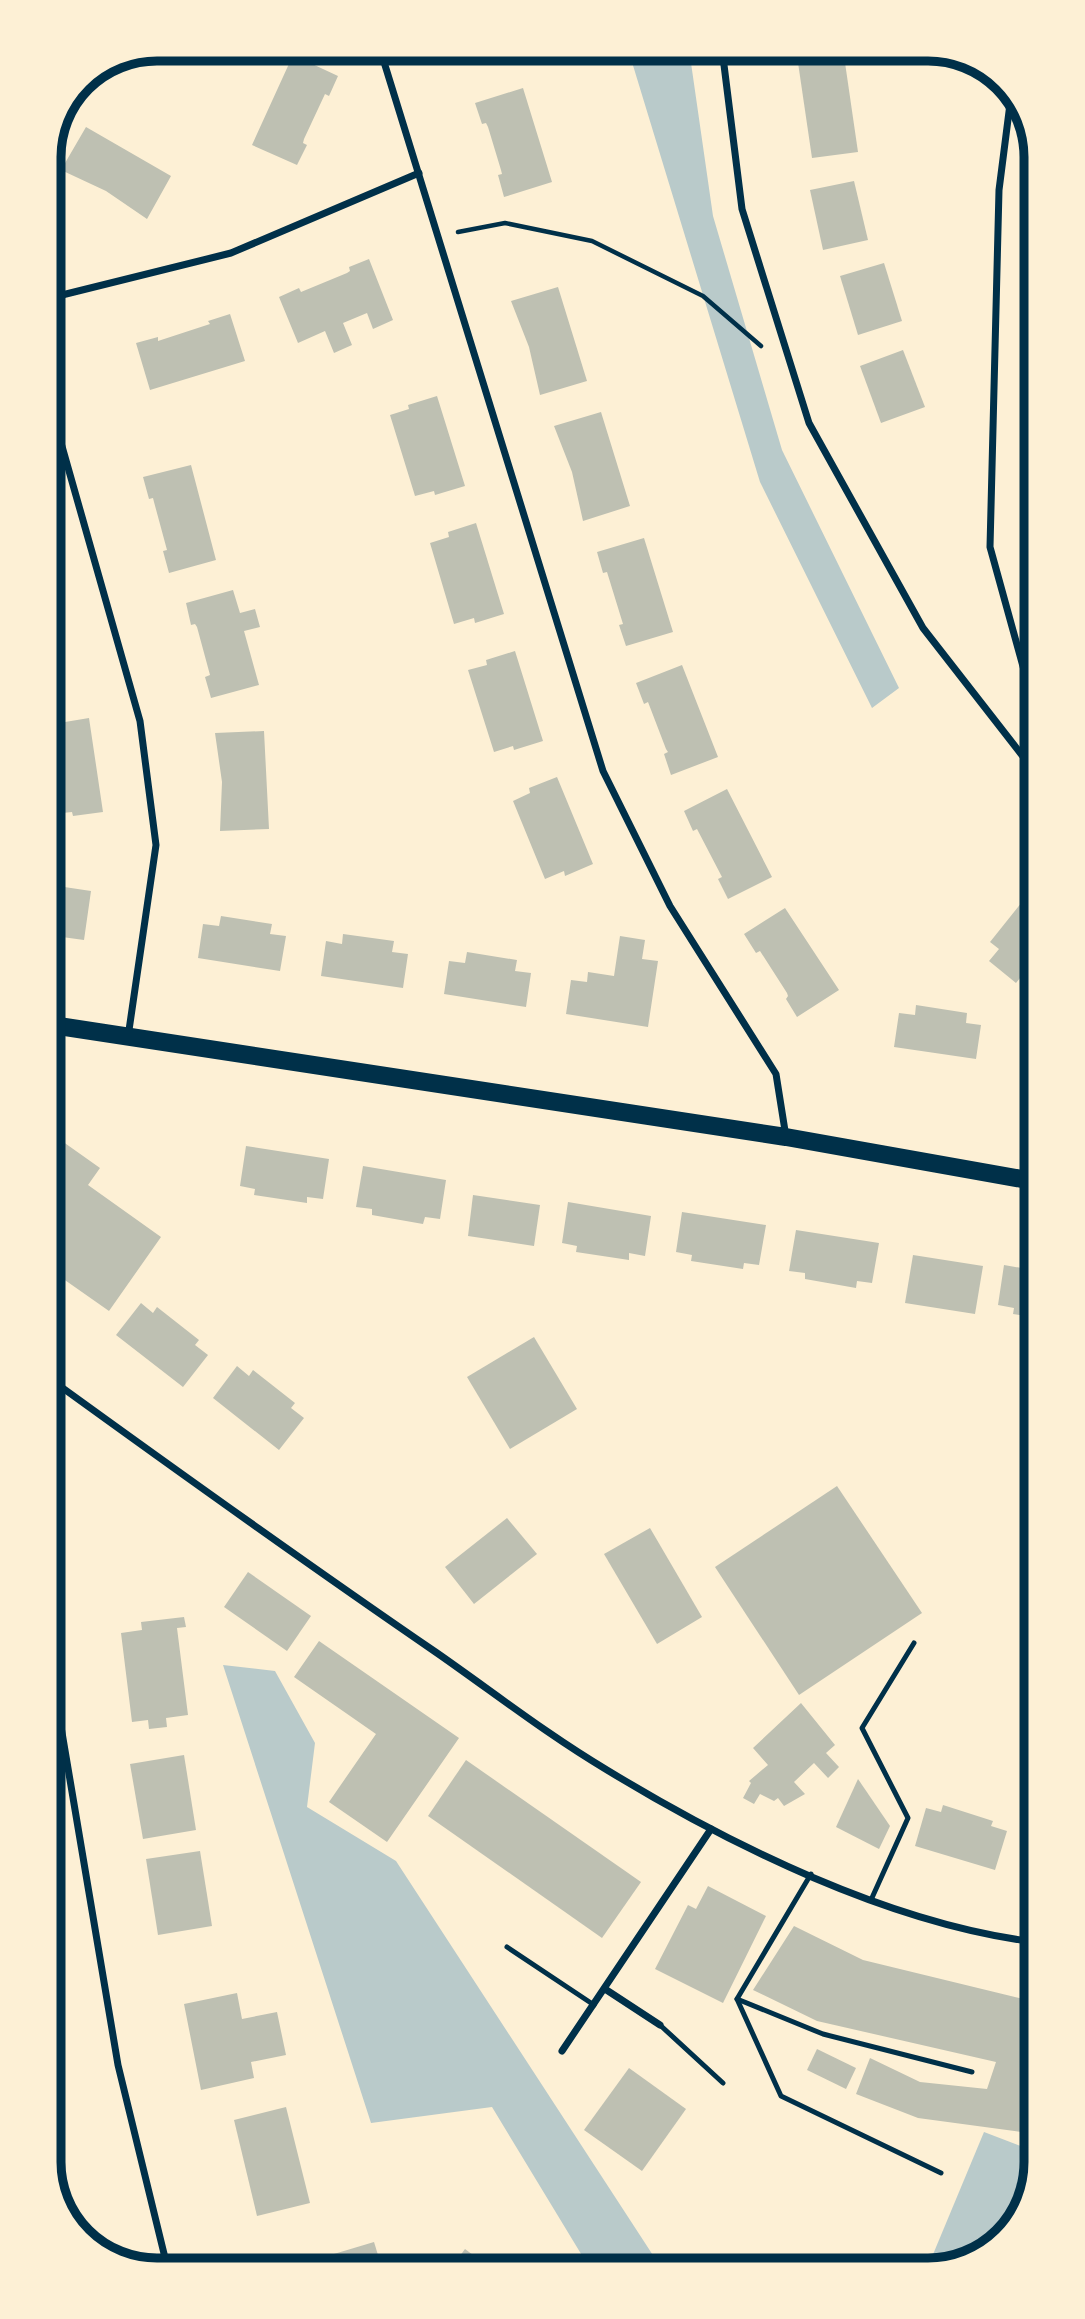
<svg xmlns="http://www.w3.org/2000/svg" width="1085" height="2319" viewBox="0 0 1085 2319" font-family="Lato,sans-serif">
	<rect width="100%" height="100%" fill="#fdf0d5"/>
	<g fill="#b9caca">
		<path d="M628,49H689L713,216L782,450L899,688L872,708L760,482Z"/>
		<path d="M223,1665L275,1671L315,1743L307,1807L396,1861L660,2266L589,2267L492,2107L371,2123Z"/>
		<path d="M984,2132L1036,2152V2162L1014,2227L963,2264H929Z"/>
	</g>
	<g fill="#bec0b2">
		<path d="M796,49H843L858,152L812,158Z"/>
		<path d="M293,55L338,76L329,96L325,94L304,139L303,143L307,145L297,165L252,145Z"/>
		<path d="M523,88L552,182L504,197L498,175L502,174L501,170L488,127L486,123L482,124L475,103Z"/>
		<path d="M86,127L171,176L147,219L106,191L61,170Z"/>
		<path d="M854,181L868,240L823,250L810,190Z"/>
		<path d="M369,259L393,320L373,329L367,313L343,323L352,345L334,353L325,331L298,343L279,297L299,288L301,292L347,273L350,271L349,267Z"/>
		<path d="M884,263L902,321L858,335L840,276Z"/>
		<path d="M558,287L587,381L540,395L529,347L511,301Z"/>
		<path d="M230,314L245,361L150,390L136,343L158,337V341L210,324L208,321Z"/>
		<path d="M903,350L925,407L881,423L860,366Z"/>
		<path d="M437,396L465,486L435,495L434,491L415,496L390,415L409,409L408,405Z"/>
		<path d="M601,412L630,506L583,521L572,472L554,426Z"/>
		<path d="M191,465L216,560L169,573L163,551L167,550L154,502L153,498L149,499L143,477Z"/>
		<path d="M476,523L504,614L475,623L474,618L454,624L430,543L449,537L448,532Z"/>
		<path d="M644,538L673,632L626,646L619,625L623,624L607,572L603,573L597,552Z"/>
		<path d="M50,584L56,614L59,613L64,634L51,638Z"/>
		<path d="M233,590L240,613L255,609L260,627L244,631L259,685L211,698L205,677L210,675L197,627L195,624L191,625L186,603Z"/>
		<path d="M515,651L543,741L514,750L513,746L494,752L468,670L487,665L486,660Z"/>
		<path d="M682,665L718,757L671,775L664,754L668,752L666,749L648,702L644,704L636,683Z"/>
		<path d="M89,718L103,812L73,816L72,812L53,814L51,729L59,727V723Z"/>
		<path d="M264,731L269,829L220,831L222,782L215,733Z"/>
		<path d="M557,777L593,864L565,876L564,871L545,879L513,801L530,793L529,788Z"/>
		<path d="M727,789L772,877L728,899L718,879L722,877L697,829L693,831L684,811Z"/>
		<path d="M51,885L91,891L84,940L62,937L63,933L51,931Z"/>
		<path d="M1022,902L1030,908L1032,905L1033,962L1016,983L989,961L999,949L990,942Z"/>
		<path d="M785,908L839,990L797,1017L786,999L788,996L787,993L760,951L756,953L744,934Z"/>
		<path d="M221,916L272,924L270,934L286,936L280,971L198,958L203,924L219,926Z"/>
		<path d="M343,934L394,941L392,952L408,954L403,988L321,976L326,941L342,944Z"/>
		<path d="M620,936L645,940L642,959L658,961L648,1027L566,1014L571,980L587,982L588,972L614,976Z"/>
		<path d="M467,952L517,960L515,971L531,973L526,1007L444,994L449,961L465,963Z"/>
		<path d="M916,1005L967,1013L966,1023L981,1025L976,1059L894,1047L899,1013L915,1015Z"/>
		<path d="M52,1134L100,1168L88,1185L161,1237L109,1311L52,1271Z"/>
		<path d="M246,1146L329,1159L323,1199L307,1197V1203L254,1195L255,1189L240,1186Z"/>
		<path d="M363,1166L446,1180L440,1219L425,1217L423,1224L372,1215V1209L356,1207Z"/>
		<path d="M473,1195L540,1205L534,1246L468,1236Z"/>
		<path d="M568,1202L651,1216L645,1256L629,1253V1260L576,1252L577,1246L562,1243Z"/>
		<path d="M682,1212L766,1225L759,1265L744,1263L743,1269L691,1261L692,1255L676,1252Z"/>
		<path d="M796,1230L879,1243L872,1283L857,1281L856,1288L805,1279V1273L789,1271Z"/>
		<path d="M913,1255L983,1266L975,1314L905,1303Z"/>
		<path d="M1004,1265L1033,1270L1034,1317L1013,1314L1014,1308L998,1305Z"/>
		<path d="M141,1303L153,1313L157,1307L199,1340L195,1345L208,1355L183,1387L116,1335Z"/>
		<path d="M534,1337L577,1409L510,1449L467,1377Z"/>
		<path d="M237,1366L249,1376L253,1370L295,1403L291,1408L304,1418L279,1450L213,1398Z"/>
		<path d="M837,1486L922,1613L799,1695L715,1567Z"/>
		<path d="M507,1518L537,1554L474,1604L445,1567Z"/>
		<path d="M650,1528L702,1617L657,1644L604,1554Z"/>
		<path d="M248,1572L311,1616L287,1651L224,1607Z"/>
		<path d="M184,1617L186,1627L177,1628L188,1715L166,1718L167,1727L149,1729L148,1720L132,1722L121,1633L142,1630L141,1622Z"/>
		<path d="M319,1641L459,1738L387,1842L329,1802L376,1734L294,1677Z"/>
		<path d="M801,1703L835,1745L826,1753L839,1767L828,1778L814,1763L794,1782L805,1794L784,1806L778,1798L774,1801L760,1794L754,1804L743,1798L751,1783L749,1781L768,1765L753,1748Z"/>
		<path d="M184,1755L196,1830L143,1839L130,1764Z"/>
		<path d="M466,1760L641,1882L602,1938L428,1816Z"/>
		<path d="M858,1779L890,1826L879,1849L836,1827Z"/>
		<path d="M943,1805L993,1821L991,1826L1007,1831L995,1870L915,1846L926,1808L941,1812Z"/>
		<path d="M200,1851L212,1926L158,1935L146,1859Z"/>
		<path d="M708,1886L766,1916L723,2003L655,1969L688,1905L696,1909Z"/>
		<path d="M794,1926L863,1960L1036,2002V2134L918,2118L856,2094L870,2058L920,2082L987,2089L996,2062L817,2021L753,1990Z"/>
		<path d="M237,1993L242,2019L277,2012L286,2055L251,2062L254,2078L201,2090L184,2004Z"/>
		<path d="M817,2049L856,2068L846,2089L807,2070Z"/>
		<path d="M629,2068L686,2109L642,2171L584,2130Z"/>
		<path d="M286,2107L310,2203L257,2216L234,2120Z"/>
		<path d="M374,2242L382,2268L287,2269V2268Z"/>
		<path d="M465,2249L489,2267L451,2268Z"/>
	</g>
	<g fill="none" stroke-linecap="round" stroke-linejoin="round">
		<path stroke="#003049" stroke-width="4.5" d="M458,232L505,223L592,241L703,296L761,346"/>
		<g stroke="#003049" stroke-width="5">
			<path d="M811,1874L737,1999L781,2096L941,2173"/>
			<path d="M871,1900L908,1818L862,1728L914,1643"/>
			<path d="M507,1947L594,2005"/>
			<path d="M737,1999L823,2034L972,2072"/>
			<path d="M660,2025L723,2083"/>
		</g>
		<g stroke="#003049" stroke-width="7">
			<path d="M380,49L603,771L670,906L776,1074L786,1137"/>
			<path d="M722,49L742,209L809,423L923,628L1032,768"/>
			<path d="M1011,96L999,190L990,547L1032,699"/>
			<path d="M50,298L231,253L419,173"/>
			<path d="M50,404L140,721L156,845L128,1037"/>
			<path d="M53,1381C180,1473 307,1564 437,1653C493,1692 548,1735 607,1770C732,1846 890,1924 1035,1942"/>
			<path d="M53,1679L118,2065L168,2270"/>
			<path d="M605,1989L660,2025"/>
			<path d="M562,2051L711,1829"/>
		</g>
		<path stroke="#003049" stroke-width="18" d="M52,1025L786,1137L1033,1181"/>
	</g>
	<path d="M0 0H1085V2319H0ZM157 61H928A96 96 0 0 1 1024 157V2162A96 96 0 0 1 928 2258H157A96 96 0 0 1 61 2162V157A96 96 0 0 1 157 61Z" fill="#fdf0d5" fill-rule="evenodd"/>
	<path fill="none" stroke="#003049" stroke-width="9" d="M157 61H928A96 96 0 0 1 1024 157V2162A96 96 0 0 1 928 2258H157A96 96 0 0 1 61 2162V157A96 96 0 0 1 157 61Z"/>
</svg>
